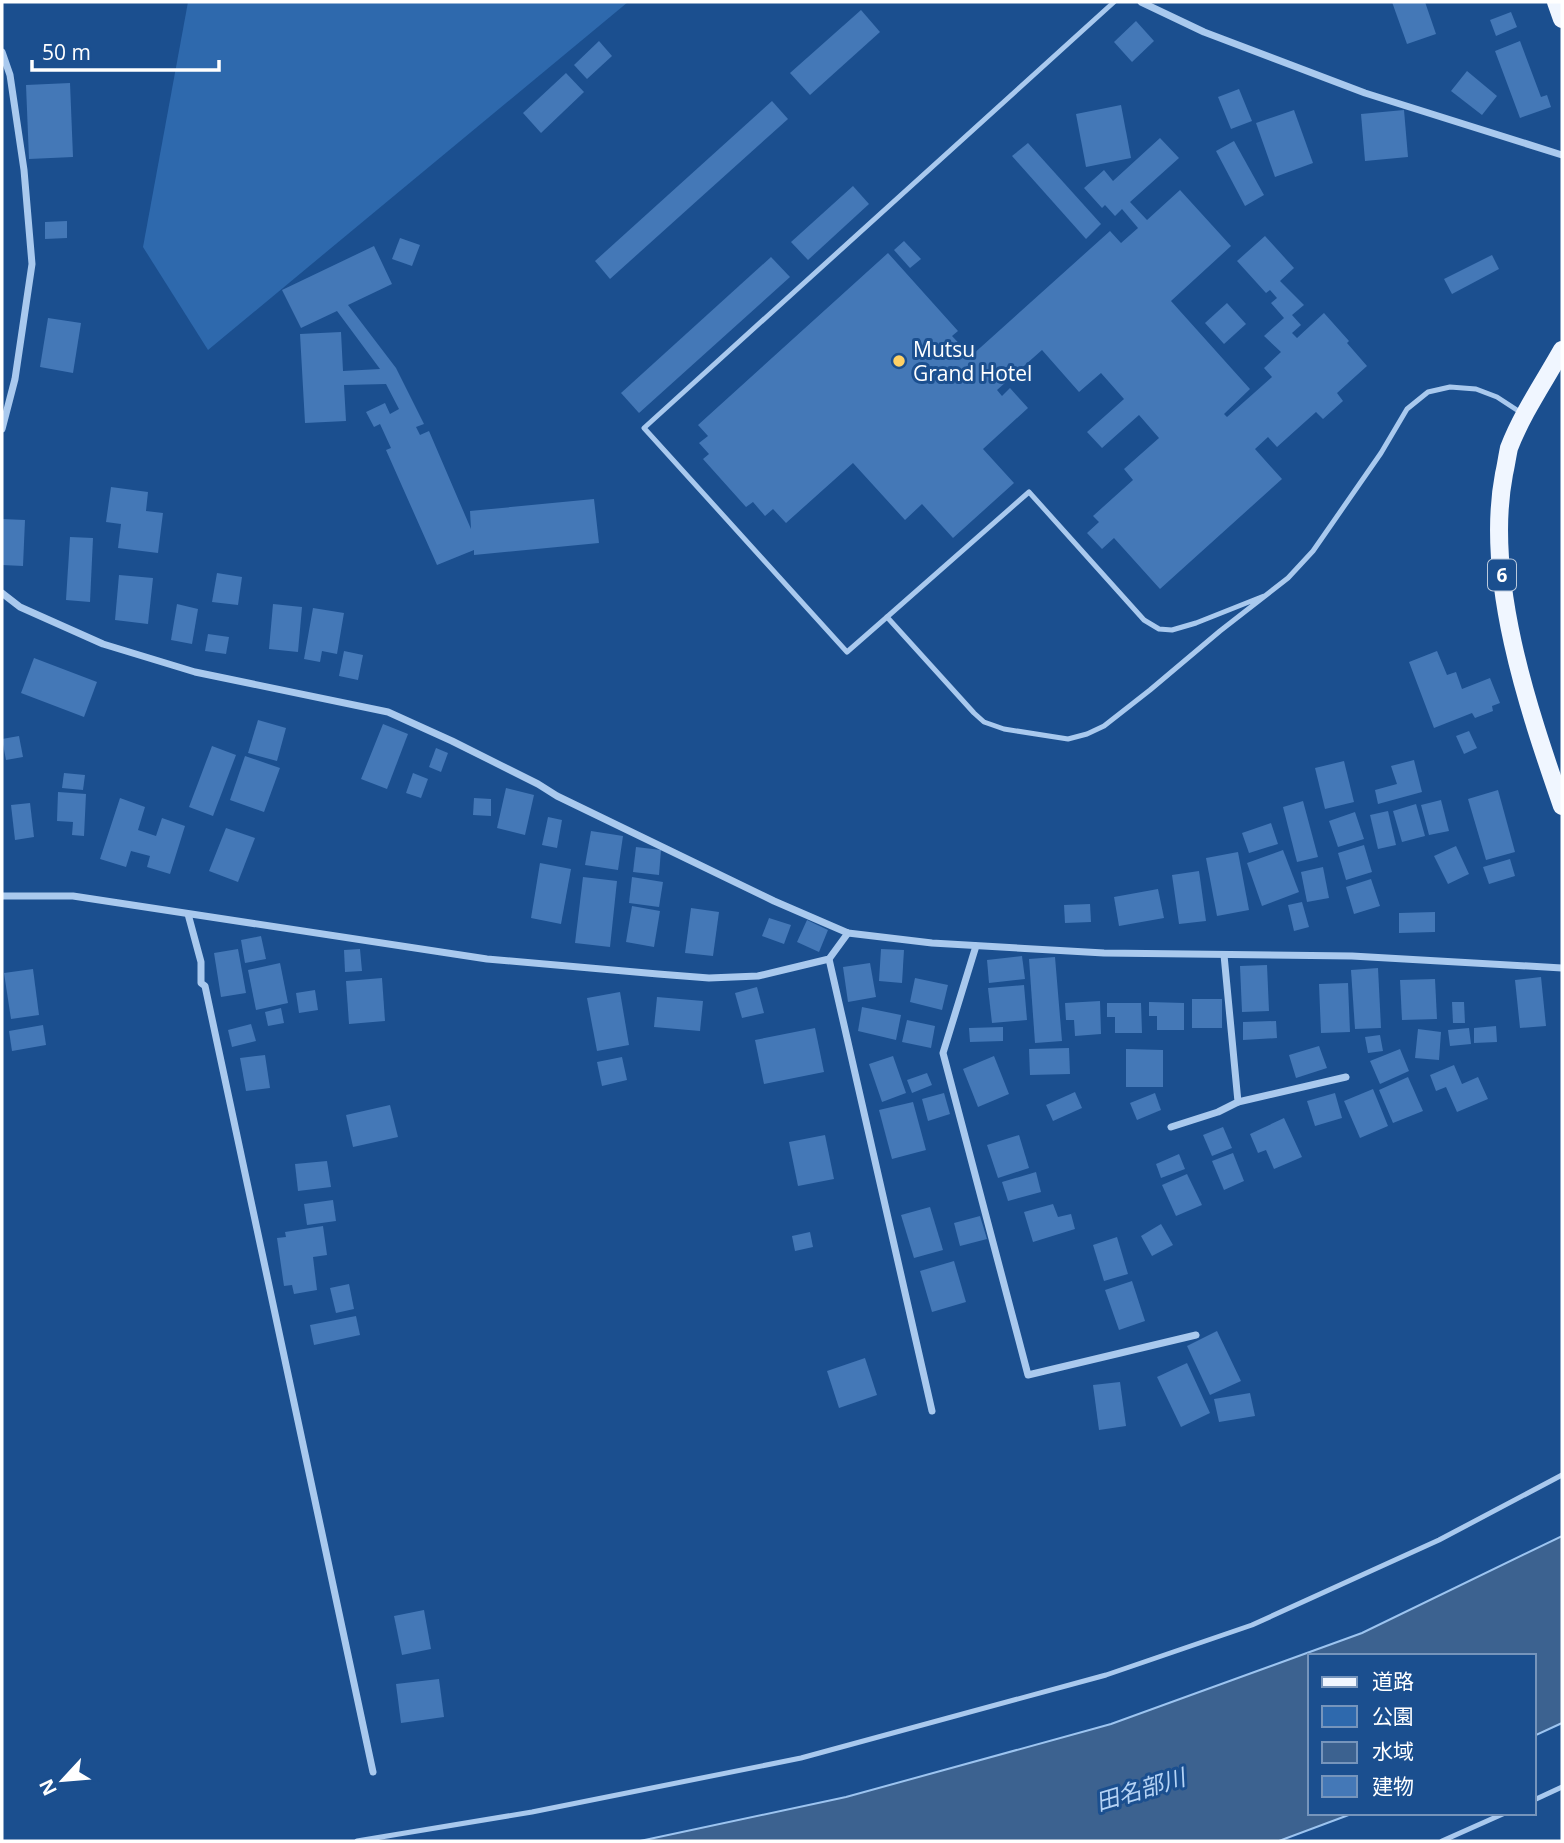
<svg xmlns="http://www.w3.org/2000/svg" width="1564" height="1843" viewBox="0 0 1564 1843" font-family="'Open Sans','Noto Sans JP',sans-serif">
	<rect width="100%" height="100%" fill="#1b4f8f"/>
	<path fill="#2e69ad" d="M188,2H628L208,350L143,247Z"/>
	<path fill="#3c6290" stroke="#9cc4f0" stroke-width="2" d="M1562,1536V1723L1534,1736V1656H1310V1813H1354L1279,1841H640L846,1797L1111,1724L1362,1633Z"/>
	<g fill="#4478b7">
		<path d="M1392,2H1425L1436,34L1407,44Z"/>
		<path d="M861,10L880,32L810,95L790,73Z"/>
		<path d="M1511,12L1517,27L1496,36L1490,20Z"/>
		<path d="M1136,21L1154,41L1132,62L1114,42Z"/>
		<path d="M599,41L612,56L587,79L574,65Z"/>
		<path d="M1520,41L1541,97L1547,95L1551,107L1520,118L1495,51Z"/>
		<path d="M1467,71L1497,96L1482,115L1451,91Z"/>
		<path d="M566,73L584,92L541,133L523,113Z"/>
		<path d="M70,83L73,157L29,159L26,85Z"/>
		<path d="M1239,89L1252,121L1231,129L1218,97Z"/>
		<path d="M772,101L788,119L610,279L595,261Z"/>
		<path d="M1121,105L1131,158L1086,167L1076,114Z"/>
		<path d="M1294,110L1313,163L1275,177L1256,123Z"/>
		<path d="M1404,110L1408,157L1365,161L1361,114Z"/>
		<path d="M1160,138L1179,158L1130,202L1147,220L1180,190L1231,246L1171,301L1250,389L1224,414L1227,417L1272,377L1264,368L1281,352L1264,336L1284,318L1271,303L1277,298L1270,290L1266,293L1237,261L1265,236L1294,268L1280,281L1304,305L1292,315L1301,325L1292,333L1297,338L1324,313L1349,341L1347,343L1367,366L1337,393L1343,401L1323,419L1316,412L1277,447L1268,437L1255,449L1282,479L1160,589L1114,538L1102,549L1087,533L1099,522L1093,516L1133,480L1124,469L1159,438L1139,415L1102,448L1087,432L1124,399L1101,373L1079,392L1042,350L997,390L1002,396L1010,388L1028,408L983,449L1014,483L953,538L922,504L905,520L853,463L786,523L773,509L765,516L753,502L746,507L703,459L709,454L699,443L708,436L698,425L888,253L958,331L952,336L971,356L1110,231L1121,243L1138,228L1122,209L1115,216L1105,205L1102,208L1084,188L1104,170L1113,181Z"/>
		<path d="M1234,141L1264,195L1245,206L1216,151Z"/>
		<path d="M1028,143L1101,224L1086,239L1012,156Z"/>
		<path d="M853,186L869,204L808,260L791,242Z"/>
		<path d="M67,221V238L45,239V222Z"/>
		<path d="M400,238L420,245L412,266L392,259Z"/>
		<path d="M904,241L921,259L910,268L894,250Z"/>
		<path d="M374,246L392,284L348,305L396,368L424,424L416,427L420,435L429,431L471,529L470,511L594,499L599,543L474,555V550L437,565L386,450L391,448L380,424L374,427L366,412L385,403L390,414L399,409L386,384L344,385L346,421L305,423L300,334L341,332L343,371L380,369L337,311L301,328L282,290Z"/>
		<path d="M1492,255L1499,269L1452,294L1444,279Z"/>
		<path d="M771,257L790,277L639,413L621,393Z"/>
		<path d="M1227,303L1246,324L1224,344L1205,323Z"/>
		<path d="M48,318L81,323L73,373L40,367Z"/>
		<path d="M111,487L148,492L146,511L163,513L158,553L118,548L121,524L106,522Z"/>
		<path d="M2,519L25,520L23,566L2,565Z"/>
		<path d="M70,537L93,538L90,602L66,600Z"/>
		<path d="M217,573L242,577L238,605L212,602Z"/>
		<path d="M119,575L153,578L148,624L115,620Z"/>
		<path d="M177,604L198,609L192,644L171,640Z"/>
		<path d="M273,604L302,607L298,652L269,649Z"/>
		<path d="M313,608L344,613L337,654L322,651L320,662L304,659Z"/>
		<path d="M208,634L229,637L226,654L205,651Z"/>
		<path d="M344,651L363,655L358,680L339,676Z"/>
		<path d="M1437,651L1447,675L1456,672L1462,689L1490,678L1500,703L1492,706L1493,711L1475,718L1472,713L1434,728L1409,662Z"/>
		<path d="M34,658L97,682L84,717L21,693Z"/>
		<path d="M258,720L286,728L277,761L248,753Z"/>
		<path d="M383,724L408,734L387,789L361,779Z"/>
		<path d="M1469,731L1477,748L1464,754L1456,736Z"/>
		<path d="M19,736L23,757L6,760L2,739Z"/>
		<path d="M212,746L236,755L213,816L189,807Z"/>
		<path d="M436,748L448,753L441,772L429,767Z"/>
		<path d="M245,756L280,768L264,812L230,800Z"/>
		<path d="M1414,760L1422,792L1378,804L1375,790L1397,784L1391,766Z"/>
		<path d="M1344,761L1354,802L1325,809L1315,768Z"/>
		<path d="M64,773L85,775L83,790L62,788Z"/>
		<path d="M413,773L428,779L421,798L406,793Z"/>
		<path d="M506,788L534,795L525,835L497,828Z"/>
		<path d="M1498,790L1515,852L1486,860L1468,799Z"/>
		<path d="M58,792L86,794L84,836L72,835L73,822L57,821Z"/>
		<path d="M120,798L145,807L138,830L156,836L162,818L185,826L170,874L147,867L150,856L131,851L126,867L100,859Z"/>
		<path d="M474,798L491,799V816L473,815Z"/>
		<path d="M1441,800L1449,831L1429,835L1421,805Z"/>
		<path d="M1303,801L1318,857L1297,862L1283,807Z"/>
		<path d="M30,803L34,837L15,840L11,805Z"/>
		<path d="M1416,804L1425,836L1402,842L1393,811Z"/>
		<path d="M1388,811L1396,845L1378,849L1370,815Z"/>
		<path d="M1355,812L1364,839L1338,847L1329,821Z"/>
		<path d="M548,817L562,820L557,848L542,845Z"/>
		<path d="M1271,823L1278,844L1249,853L1242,833Z"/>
		<path d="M226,828L255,838L238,882L209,871Z"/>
		<path d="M591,831L623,836L618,870L585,865Z"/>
		<path d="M1364,845L1372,872L1346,880L1338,853Z"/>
		<path d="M1456,846L1469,874L1448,884L1434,856Z"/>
		<path d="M636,847L661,850L659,875L633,872Z"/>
		<path d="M1283,850L1299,892L1262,906L1247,863Z"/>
		<path d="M1238,852L1249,910L1217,916L1206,858Z"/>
		<path d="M1510,859L1515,876L1489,884L1483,867Z"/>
		<path d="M540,863L571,869L561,924L531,918Z"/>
		<path d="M1323,867L1329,898L1307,902L1301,872Z"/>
		<path d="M1199,871L1206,921L1179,924L1172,875Z"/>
		<path d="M583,877L617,881L610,947L575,943Z"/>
		<path d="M632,877L663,882L659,907L629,903Z"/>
		<path d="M1371,879L1380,906L1354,914L1346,887Z"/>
		<path d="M1158,889L1164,918L1119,926L1114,897Z"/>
		<path d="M1302,902L1309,927L1294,931L1288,905Z"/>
		<path d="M1090,904L1091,922L1065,923L1064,905Z"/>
		<path d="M632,906L660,911L654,947L626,942Z"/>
		<path d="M691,908L719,912L713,956L685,953Z"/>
		<path d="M1435,912V932L1399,933V913Z"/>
		<path d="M769,918L791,925L784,944L762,936Z"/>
		<path d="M807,920L828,930L819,952L797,942Z"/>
		<path d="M261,936L266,959L245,963L241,940Z"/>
		<path d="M238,949L246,993L221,997L214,953Z"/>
		<path d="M360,949L362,971L345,972L344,950Z"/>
		<path d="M881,949L904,950L902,983L879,981Z"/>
		<path d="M1022,956L1025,979L989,983L987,960Z"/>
		<path d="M1055,957L1062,1041L1035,1043L1029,959Z"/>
		<path d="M280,963L288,1003L256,1010L248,970Z"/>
		<path d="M870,963L876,997L848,1002L843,967Z"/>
		<path d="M1267,965L1269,1011L1242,1012L1240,966Z"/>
		<path d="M1378,968L1381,1028L1355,1029L1351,970Z"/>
		<path d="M33,969L39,1015L11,1019L4,973Z"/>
		<path d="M1541,977L1546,1026L1520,1028L1515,980Z"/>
		<path d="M382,978L385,1021L349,1024L346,981Z"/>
		<path d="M915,978L948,985L942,1010L910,1002Z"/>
		<path d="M1435,979L1437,1019L1402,1020L1400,980Z"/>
		<path d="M1348,983L1350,1032L1321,1033L1319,984Z"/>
		<path d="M1024,985L1027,1020L992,1023L988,988Z"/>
		<path d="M757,987L764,1013L742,1018L735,993Z"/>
		<path d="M315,990L318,1010L299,1013L296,993Z"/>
		<path d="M620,992L629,1045L597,1051L587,998Z"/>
		<path d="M657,997L703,1001L700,1031L654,1027Z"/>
		<rect x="1192" y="999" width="30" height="29"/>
		<path d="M1100,1001L1101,1034L1075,1036L1074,1020H1066L1065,1003Z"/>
		<path d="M1149,1002L1184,1003V1030H1157V1016H1149Z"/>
		<path d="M1452,1002H1464L1465,1023H1453Z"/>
		<path d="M1107,1003H1141L1142,1033H1115V1017H1107Z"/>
		<path d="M862,1007L901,1015L896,1040L858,1031Z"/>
		<path d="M281,1008L284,1023L268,1026L265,1012Z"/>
		<path d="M907,1020L935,1026L931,1048L902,1042Z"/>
		<path d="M1276,1021L1277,1038L1243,1040V1022Z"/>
		<path d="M251,1024L256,1041L232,1047L228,1030Z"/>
		<path d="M43,1025L46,1045L12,1051L9,1031Z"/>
		<path d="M1496,1026L1497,1042L1474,1043V1028Z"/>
		<path d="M1003,1027V1041L970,1042L969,1028Z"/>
		<path d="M815,1028L824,1072L764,1084L755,1040Z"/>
		<path d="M1469,1028L1471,1044L1450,1046L1448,1030Z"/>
		<path d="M1418,1029L1441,1032L1439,1060L1415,1058Z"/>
		<path d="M1380,1035L1383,1051L1368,1053L1365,1037Z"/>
		<path d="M1319,1046L1327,1068L1296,1078L1289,1055Z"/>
		<path d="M1069,1048L1070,1074L1030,1075L1029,1049Z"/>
		<path d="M1126,1049L1163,1050V1087H1126Z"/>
		<path d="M1400,1049L1409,1071L1380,1084L1370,1061Z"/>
		<path d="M265,1055L270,1088L246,1091L240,1058Z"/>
		<path d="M893,1056L906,1093L882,1102L869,1064Z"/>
		<path d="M994,1056L1009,1094L978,1107L963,1069Z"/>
		<path d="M622,1057L627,1080L602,1086L597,1062Z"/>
		<path d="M1454,1065L1462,1084L1478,1077L1488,1099L1457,1112L1446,1087L1436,1091L1430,1075Z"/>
		<path d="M927,1073L932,1085L912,1093L907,1080Z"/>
		<path d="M1408,1077L1423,1111L1393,1123L1379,1090Z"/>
		<path d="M1373,1089L1388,1126L1360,1138L1344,1101Z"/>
		<path d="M1075,1092L1082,1108L1053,1121L1046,1105Z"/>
		<path d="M944,1093L950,1114L928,1121L922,1099Z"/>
		<path d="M1155,1093L1161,1110L1137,1120L1130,1103Z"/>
		<path d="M1335,1093L1342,1118L1315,1126L1307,1101Z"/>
		<path d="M913,1102L926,1150L892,1159L879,1110Z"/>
		<path d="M390,1105L398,1137L353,1147L346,1115Z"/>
		<path d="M1284,1118L1302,1157L1274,1169L1266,1150L1258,1153L1250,1134Z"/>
		<path d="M1223,1127L1232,1148L1212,1156L1203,1135Z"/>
		<path d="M825,1135L834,1179L798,1186L789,1142Z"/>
		<path d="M1019,1135L1029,1168L998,1178L987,1145Z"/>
		<path d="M1233,1153L1244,1181L1224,1190L1212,1161Z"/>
		<path d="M1179,1154L1185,1169L1161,1178L1156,1164Z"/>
		<path d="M327,1161L331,1187L298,1191L295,1164Z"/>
		<path d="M1036,1172L1041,1192L1008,1201L1002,1182Z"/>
		<path d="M1187,1174L1202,1205L1176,1216L1162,1185Z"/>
		<path d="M333,1200L336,1221L307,1225L304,1204Z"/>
		<path d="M1053,1204L1058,1217L1071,1214L1075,1229L1033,1242L1024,1212Z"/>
		<path d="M930,1207L943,1250L914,1258L901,1215Z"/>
		<path d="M980,1216L987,1239L960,1246L954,1223Z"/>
		<path d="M1161,1224L1173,1245L1152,1256L1141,1236Z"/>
		<path d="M323,1226L327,1255L313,1257L317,1290L294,1294L292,1285L284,1286L277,1238L286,1237L285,1232Z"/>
		<path d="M810,1232L813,1247L795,1251L792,1236Z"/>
		<path d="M1117,1237L1128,1274L1104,1281L1093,1245Z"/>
		<path d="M954,1261L966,1302L932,1312L920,1271Z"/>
		<path d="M1132,1281L1145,1321L1119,1330L1105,1290Z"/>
		<path d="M349,1284L354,1309L336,1313L330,1288Z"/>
		<path d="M356,1316L360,1335L314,1345L310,1325Z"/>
		<path d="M1217,1331L1241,1381L1210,1395L1187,1346Z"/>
		<path d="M865,1358L877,1395L839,1408L827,1371Z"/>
		<path d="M1187,1363L1210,1413L1181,1427L1157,1377Z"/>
		<path d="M1120,1382L1126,1426L1099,1430L1093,1385Z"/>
		<path d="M1250,1393L1255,1416L1219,1422L1214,1399Z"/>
		<path d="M424,1610L431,1649L402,1655L394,1616Z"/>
		<path d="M439,1679L444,1717L401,1723L396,1684Z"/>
	</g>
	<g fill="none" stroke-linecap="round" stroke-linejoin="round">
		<g stroke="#a9c9ee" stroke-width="5">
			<path d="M1264,596L1196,623L1172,630L1159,629L1144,620L1029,492L887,617L974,713L984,722L1004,729L1068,739L1087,734L1104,726L1150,690L1220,631L1288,578L1313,551L1381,453L1407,409L1428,392L1450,387L1476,389L1497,397L1523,414"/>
			<path d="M887,617L847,652L644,428L1114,2"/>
			<path d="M1534,1800L1562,1787"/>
			<path d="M357,1841L532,1812L801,1758L1106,1675L1252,1625L1439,1540L1562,1475"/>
			<path d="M1442,1841L1505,1813"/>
		</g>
		<g stroke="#a9c9ee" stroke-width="7">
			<path d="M1141,2L1204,32L1365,93L1562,155"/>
			<path d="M2,52L10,75L24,170L32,264L15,379L2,429"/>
			<path d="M2,593L20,607L103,644L195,672L388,712L452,741L538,784L557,796L774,901L848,933L932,943L1104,953L1352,956L1562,968"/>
			<path d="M2,896H73L487,959L658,974L709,978L758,976L829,959L848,933"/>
			<path d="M188,914L201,962V983L205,986L373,1772"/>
			<path d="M976,946L943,1053L1028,1375L1196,1335"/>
			<path d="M829,959L932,1411"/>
			<path d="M1238,1102L1346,1077"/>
			<path d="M1171,1127L1218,1112L1238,1102L1224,955"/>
		</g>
		<g stroke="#f0f6ff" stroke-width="18">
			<path d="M1556,2L1562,19"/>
			<path d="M1562,350C1544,382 1522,414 1509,448C1507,457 1506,466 1504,474C1484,579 1528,708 1562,806"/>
		</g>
	</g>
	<circle fill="#ffd166" stroke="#1b4f8f" stroke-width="2.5" cx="899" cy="361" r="7"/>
	<g text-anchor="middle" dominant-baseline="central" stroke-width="6" stroke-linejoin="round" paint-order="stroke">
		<rect fill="#1b4f8f" stroke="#bbcadd" stroke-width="2" x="1488" y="559.5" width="28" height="31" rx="5"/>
		<g font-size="19" font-weight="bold" fill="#fff">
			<text x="1502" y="575">6</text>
		</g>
		<g font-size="21" fill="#fff" stroke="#1b4f8f" text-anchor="start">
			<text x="913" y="349">Mutsu<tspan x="913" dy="24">Grand Hotel</tspan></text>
		</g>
		<g font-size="23" font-style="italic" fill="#b5d3f5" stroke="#1b4f8f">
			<text transform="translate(1140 1789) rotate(-17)">田名部川</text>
		</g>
	</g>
	<rect width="1564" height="1843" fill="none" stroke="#ffffff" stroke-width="7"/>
	<rect x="1308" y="1654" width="228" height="161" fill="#1b4f8f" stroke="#7695bc" stroke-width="2"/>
	<rect x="1322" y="1677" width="35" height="10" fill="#f0f6ff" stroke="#7695bc" stroke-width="2"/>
	<text x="1372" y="1689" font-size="21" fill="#ffffff">道路</text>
	<rect x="1322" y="1706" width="35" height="21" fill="#2e69ad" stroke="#7695bc" stroke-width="2"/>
	<text x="1372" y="1724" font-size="21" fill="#ffffff">公園</text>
	<rect x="1322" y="1742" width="35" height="21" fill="#3c6290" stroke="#7695bc" stroke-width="2"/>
	<text x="1372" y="1759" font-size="21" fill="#ffffff">水域</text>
	<rect x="1322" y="1776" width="35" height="21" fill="#4478b7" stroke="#7695bc" stroke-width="2"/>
	<text x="1372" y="1794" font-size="21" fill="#ffffff">建物</text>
	<g transform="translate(63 1780) rotate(244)" stroke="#1b4f8f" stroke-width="5" paint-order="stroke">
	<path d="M0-5L12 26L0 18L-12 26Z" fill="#ffffff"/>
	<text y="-10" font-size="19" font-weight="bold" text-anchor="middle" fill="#ffffff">N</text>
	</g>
	<path d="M32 60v10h187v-10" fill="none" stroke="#ffffff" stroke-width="3.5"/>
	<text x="42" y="60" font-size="21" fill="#ffffff" stroke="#1b4f8f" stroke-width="5" paint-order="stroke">50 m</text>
</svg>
